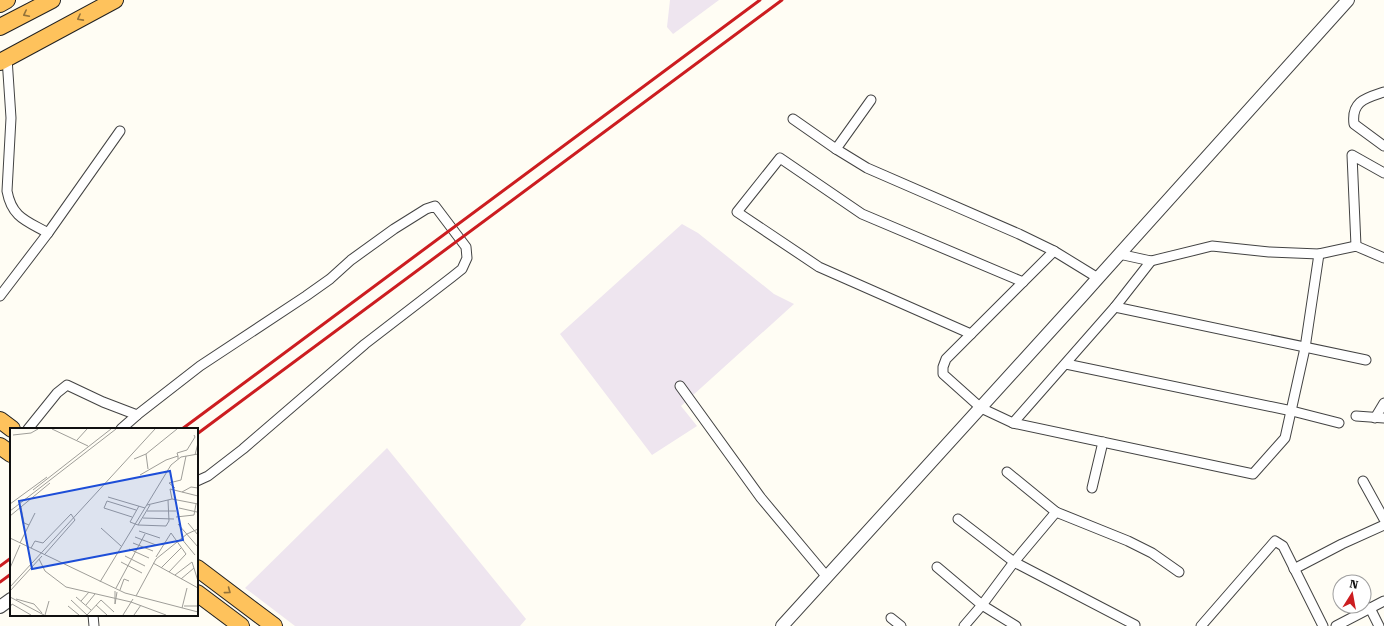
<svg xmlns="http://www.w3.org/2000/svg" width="1384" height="626" viewBox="0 0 1384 626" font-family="'Roboto Serif',serif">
	<rect width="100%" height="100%" fill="#fffdf4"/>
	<g fill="#eee5ef">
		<path d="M670,0H719L673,34L667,27Z"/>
		<path d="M682,224L698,233L774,294L794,304L681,406L697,426L652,455L560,334Z"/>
		<path d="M387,448L526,619L520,626H295L245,588Z"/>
	</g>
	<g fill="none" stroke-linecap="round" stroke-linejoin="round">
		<g stroke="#434343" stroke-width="11">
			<g id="minor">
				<path d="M7,58L11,118L7,191C12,218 27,221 48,233"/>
				<path d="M1384,92C1366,98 1351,101 1354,124L1384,146"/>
				<path d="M793,119L836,149L867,168L1019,234L1054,251L1098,278"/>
				<path d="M836,149L871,100"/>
				<path d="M1356,246L1352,155L1384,173"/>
				<path d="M1054,251L946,359L943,367V374L981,408L1013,423L1253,474L1285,438L1305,348L1319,254"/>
				<path d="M1119,254L1151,261L1212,246L1269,252L1319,254L1356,246L1384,258"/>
				<path d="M0,296L48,233L120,131"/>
				<path d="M1115,307L1366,360"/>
				<path d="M971,334L819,267L737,212L780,158L862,214L1023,282"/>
				<path d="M1066,364L1292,411L1339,423"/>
				<path d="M680,386L761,498L827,577"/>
				<path d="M1356,416L1384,418"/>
				<path d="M1375,418L1384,403"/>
				<path d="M1013,423L1115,307L1151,261"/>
				<path d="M28,429L57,393L67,385L103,402L137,415L200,366L306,296L330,279L351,260L394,229L426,209L435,206L466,247L467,258L462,269L452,277L365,344L243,449L208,476L197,481"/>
				<path d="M121,429L137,415"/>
				<path d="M1007,472L1056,512L1128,541L1152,553L1179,572"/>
				<path d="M1363,481L1384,519"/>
				<path d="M1092,488L1103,442"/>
				<path d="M958,519L1014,562L1135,625"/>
				<path d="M937,567L982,605L1016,626"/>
				<path d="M1294,569L1342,544L1384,525"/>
				<path d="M1370,608L1379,626"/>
				<path d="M93,615L94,626"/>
				<path d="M891,618L901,626"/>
				<path d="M964,626L982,605L1014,562L1056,512"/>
				<path d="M1201,626L1275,541L1283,546L1323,626"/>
				<path d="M1336,626L1384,601"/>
			</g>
		</g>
		<g stroke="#434343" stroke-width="14">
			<g id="tertiary">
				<path d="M0,607L11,599"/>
				<path d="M782,626L1082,296L1098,278L1348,0"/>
			</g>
		</g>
		<g stroke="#212121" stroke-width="18">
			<g id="trunk">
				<path d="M0,4L7,0"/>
				<path d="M0,27L52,0"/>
				<path d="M0,62L115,0"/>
				<path d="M0,420L12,429"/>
				<path d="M0,446L11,454"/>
				<path d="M197,568L274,626"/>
				<path d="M197,593L241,626"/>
			</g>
		</g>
		<use href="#minor" stroke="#fff" stroke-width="9"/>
		<use href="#tertiary" stroke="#fff" stroke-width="12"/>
		<use href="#trunk" stroke="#fec25c" stroke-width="16"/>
		<g stroke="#cc1d20" stroke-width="3">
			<path d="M182,429L760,0"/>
			<path d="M197,434L782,0"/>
			<path d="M0,566L11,558"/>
			<path d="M0,582L11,574"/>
		</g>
	</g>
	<defs><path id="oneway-chevron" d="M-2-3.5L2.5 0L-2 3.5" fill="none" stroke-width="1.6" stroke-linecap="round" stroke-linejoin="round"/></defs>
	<g stroke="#93723a">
		<use href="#oneway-chevron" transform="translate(26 14) rotate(153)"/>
		<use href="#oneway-chevron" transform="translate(80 18) rotate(152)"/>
		<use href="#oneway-chevron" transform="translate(228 591) rotate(37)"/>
	</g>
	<g transform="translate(10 428)">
		<rect width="188" height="188" fill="#fffdf4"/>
		<path fill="none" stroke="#9f9e99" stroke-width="1" d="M42,1L78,18M3,7L21,5L28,1M67,12L77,1M136,26L138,41M185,27L188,15M168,28L167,25L177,22L185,9L184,7M124,31L136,26L167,1M130,47L156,32L168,28V31M165,60L159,55L171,52L176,28M23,62L101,1M172,64L181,59L188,60M98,69L135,80M162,71L160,61L188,68M0,76L37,49M137,77L162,71L188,76M129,78L120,94L128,97L156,98L159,93L158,72M11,79L14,95L19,97M169,80L187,84M0,83L106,1M137,83H166M0,88L40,55M122,89L94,80L97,73L126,82M166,89L184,87L186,76M133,90L164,91M178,95L188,107M168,96L188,119M128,97L140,77M91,100L111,118M129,103L150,110M125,109L146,117M0,110L115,165L188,184M171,110L185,127M10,115L25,85M123,115L143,123M21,120L25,113L33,115L61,86L65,92L35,126M119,121L139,130M115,128L135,138M146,129L161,105L176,126L159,144M29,131L35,143L56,159L121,174L156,187M111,134L132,145M143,135L188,160M0,140L10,117M151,140L171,120M165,147L182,134L188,153M171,151L184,140M90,154L161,37L171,29L188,26M0,159L145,1M106,160L135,106M110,162L114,151L119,153M0,163L32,128M105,163V176L107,164M126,168L146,131L177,106L188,101M0,169L34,187M66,169L81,182M6,171L24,176L32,185M61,172L77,187M71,173L79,164M76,177L85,166M86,177L97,187M58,178L69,187M174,178H188M0,179L2,176L21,187M172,180L177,160M35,187L39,173M77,187L91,172L104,184M113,187L123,171M124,187L131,177"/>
		<path fill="#1d4ed8" fill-opacity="0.15" stroke="#1d4ed8" stroke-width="2" d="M160,43L173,112L22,141L9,73Z"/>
		<rect width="188" height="188" fill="none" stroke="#101010" stroke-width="2"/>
	</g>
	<g transform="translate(1352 594) rotate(11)"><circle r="19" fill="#ffffff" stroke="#9f9f9f"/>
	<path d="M0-3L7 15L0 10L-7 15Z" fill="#cc1d20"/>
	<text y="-6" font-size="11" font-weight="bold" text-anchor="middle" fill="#101010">N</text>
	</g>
</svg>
